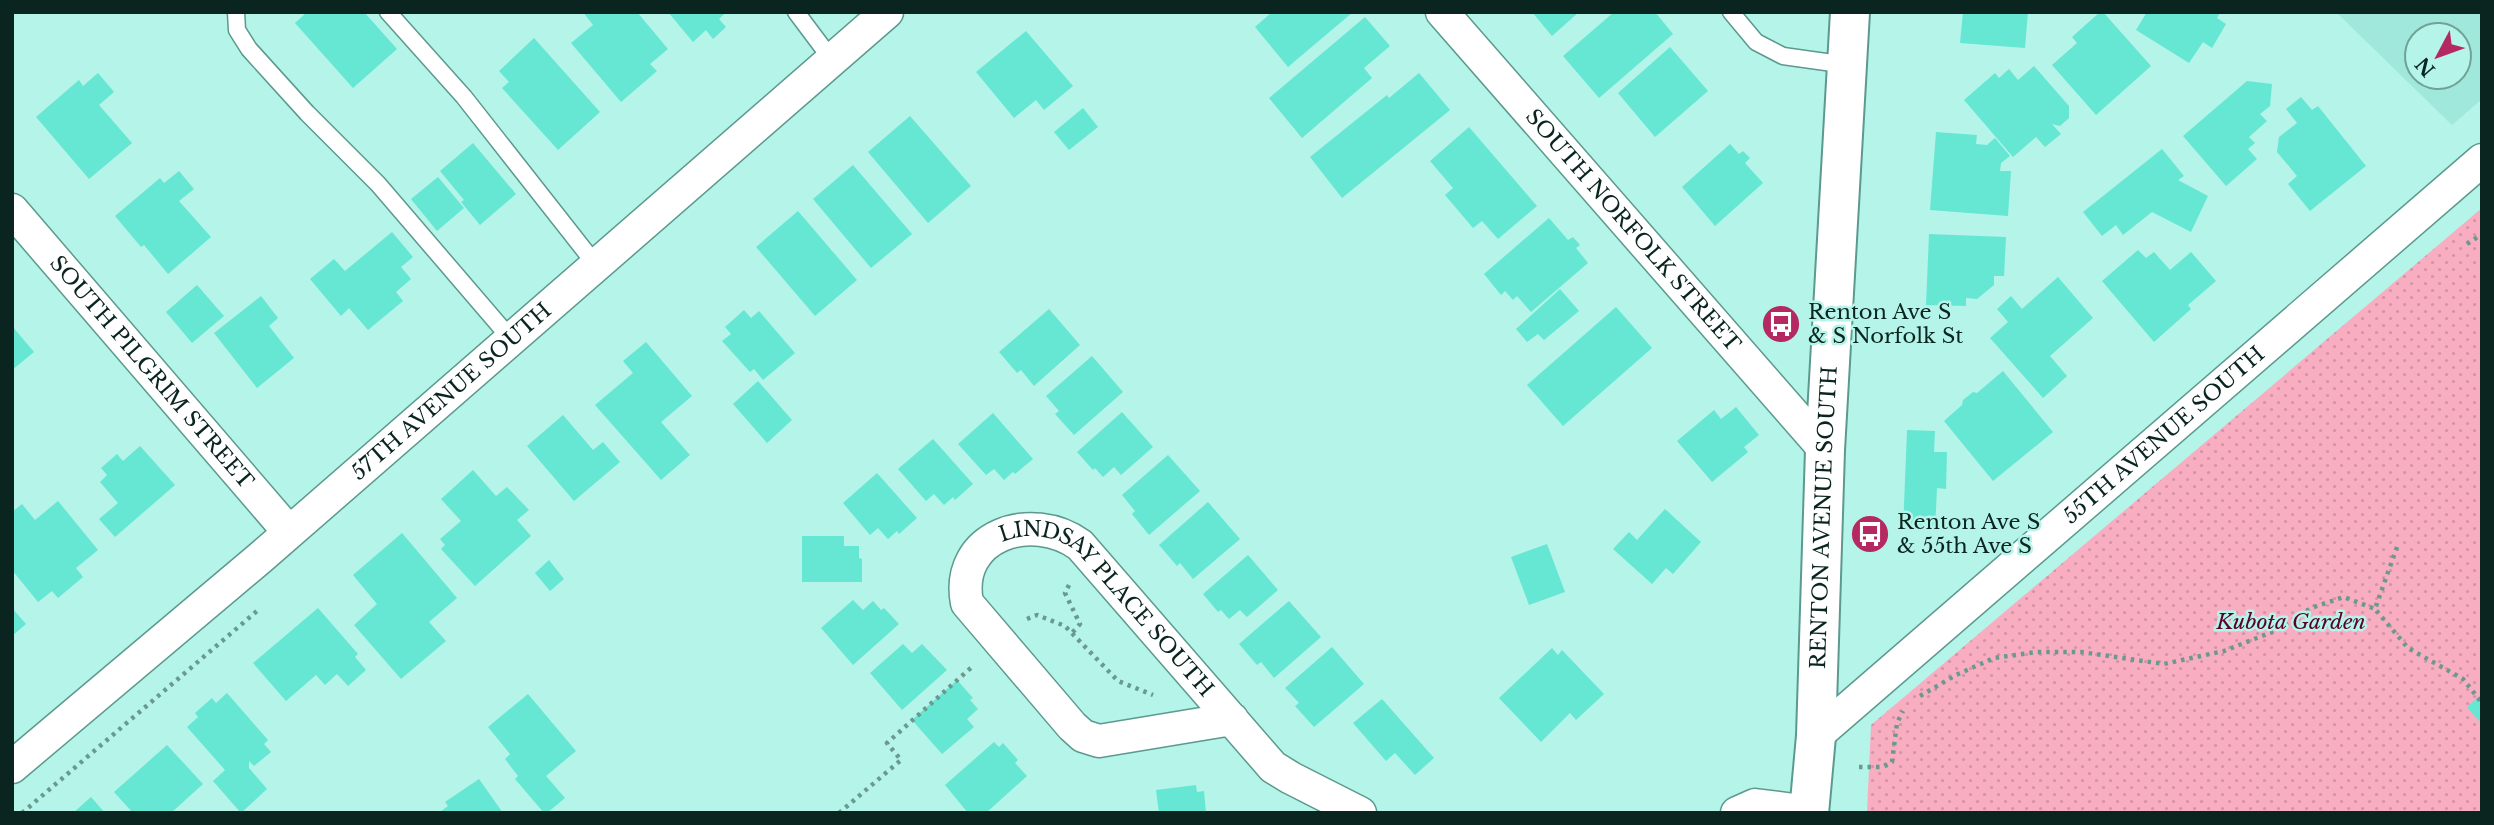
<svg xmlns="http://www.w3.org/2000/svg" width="2494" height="825" viewBox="0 0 2494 825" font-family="'Libre Baskerville',serif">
	<defs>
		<pattern id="garden-dots" width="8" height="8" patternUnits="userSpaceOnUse" patternTransform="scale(1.75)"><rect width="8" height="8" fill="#f8adc1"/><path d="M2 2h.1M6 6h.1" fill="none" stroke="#d395a6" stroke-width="1.8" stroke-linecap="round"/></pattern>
	</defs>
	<rect width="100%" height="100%" fill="#b5f4e8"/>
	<path fill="#9fe8db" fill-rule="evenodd" d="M2336,12H2482V99L2452,125ZM2417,35H2459V77H2417Z"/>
	<path fill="url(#garden-dots)" d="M2482,208V813H1867L1871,725Z"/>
	<g fill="#66e7d3">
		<path d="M307,12H364L397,49L353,88L295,23Z"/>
		<path d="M583,12H637L668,49L650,64L657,71L621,102L571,43L593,25Z"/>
		<path d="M668,12H726L719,19L726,27L713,39L706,30L693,42Z"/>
		<path d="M1272,12H1353L1288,67L1255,27Z"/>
		<path d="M1532,12H1579L1552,36Z"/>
		<path d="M1614,12H1655L1673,34L1599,98L1563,56Z"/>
		<path d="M1963,12H2028L2025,48L1960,43Z"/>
		<path d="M2100,12H2103L2151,66L2096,115L2052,65L2077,43L2072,37Z"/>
		<path d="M2147,12H2220L2217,18L2226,24L2212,48L2203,42L2189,63L2136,30Z"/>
		<path d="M1365,17L1390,46L1364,68L1372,78L1302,138L1269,98Z"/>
		<path d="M1026,31L1073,86L1044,110L1036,100L1014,118L976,72Z"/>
		<path d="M534,38L600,112L558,150L502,88L509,82L499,71Z"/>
		<path d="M1670,47L1708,91L1655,137L1618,93Z"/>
		<path d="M2034,66L2069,106V118L2060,126L2052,124L2061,134L2045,147L2036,137L2013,157L1964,100L1995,73L1999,78L2009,69L2018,80Z"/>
		<path d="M98,73L114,92L99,105L132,143L89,179L36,117L79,80L83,86Z"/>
		<path d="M1419,73L1450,110L1342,198L1310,157L1387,95L1389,98Z"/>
		<path d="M2247,81L2272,84L2270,106L2260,114L2267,121L2249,137L2255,143L2248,149L2257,159L2226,186L2183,136Z"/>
		<path d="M2301,97L2312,110L2318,106L2366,166L2310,211L2288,184L2297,176L2277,152L2279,137L2297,123L2286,109Z"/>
		<path d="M1083,108L1098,127L1069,150L1054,132Z"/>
		<path d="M910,116L971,186L928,223L868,152Z"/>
		<path d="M1469,127L1537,206L1498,239L1482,221L1473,228L1445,195L1453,188L1430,161Z"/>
		<path d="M1936,132L1977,135L1976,144L1987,145L1995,138L2010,156L2001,163L2000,171H2011L2008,216L1930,210Z"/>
		<path d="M473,143L516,194L480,225L461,202L464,200L440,171Z"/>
		<path d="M1730,144L1739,154L1743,151L1750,158L1745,163L1763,183L1715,226L1682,187Z"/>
		<path d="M2162,149L2184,176L2178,180L2208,196L2191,232L2152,212L2123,235L2116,225L2102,236L2083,212Z"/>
		<path d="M853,165L912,234L871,268L813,199Z"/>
		<path d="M179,171L194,189L179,201L211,237L168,274L144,245L141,247L115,216L160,178L164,183Z"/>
		<path d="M438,177L464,208L437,231L411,199Z"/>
		<path d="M798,211L857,280L815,316L756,247Z"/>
		<path d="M1549,218L1568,240L1573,237L1580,245L1576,248L1588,263L1531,312L1517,296L1513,300L1505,291L1501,295L1484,274Z"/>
		<path d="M392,232L413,257L401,267L411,279L396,292L403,301L368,330L349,308L341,316L310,279L334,259L345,271Z"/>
		<path d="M1929,234L2006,237L2004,276H1994V285L1977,299L1966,298V306L1926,305Z"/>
		<path d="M2138,250L2146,258L2154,252L2170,270L2191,252L2216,281L2188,305L2191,309L2154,342L2102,281Z"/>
		<path d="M2058,277L2093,318L2050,356L2067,376L2043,398L1990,338L2008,322L1997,309L2011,296L2022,309Z"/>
		<path d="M197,285L224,316L192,343L166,312Z"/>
		<path d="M1560,289L1579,311L1544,340L1538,334L1527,342L1516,329Z"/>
		<path d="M261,296L278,318L269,326L294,358L257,388L214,333Z"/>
		<path d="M1616,307L1652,348L1563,426L1527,385Z"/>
		<path d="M1049,309L1080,345L1034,386L1021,370L1017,373L999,352Z"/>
		<path d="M744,310L751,318L759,311L795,353L763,380L754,369L750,372L722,341L731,334L725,327Z"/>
		<path d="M12,326L34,352L12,370Z"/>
		<path d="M646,342L692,396L661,422L690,455L661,480L595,405L633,373L623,361Z"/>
		<path d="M1092,356L1123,392L1074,435L1055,414L1059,411L1046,396Z"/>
		<path d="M2003,371L2053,432L1993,481L1944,421L1962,405L1963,400L1973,392L1977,393Z"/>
		<path d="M758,381L792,420L767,443L733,404Z"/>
		<path d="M1736,407L1759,435L1744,447L1748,452L1712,482L1677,441L1714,410L1721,419Z"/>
		<path d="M1122,412L1153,447L1121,475L1114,467L1103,477L1095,468L1093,470L1077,452Z"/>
		<path d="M993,413L1033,459L1015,474L1013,472L1004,480L994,469L986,475L958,444Z"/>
		<path d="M563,415L593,450L603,442L620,462L574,501L527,446Z"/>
		<path d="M1907,430L1935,431L1934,452H1947L1946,489L1937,488L1935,531L1903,530Z"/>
		<path d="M933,439L973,484L955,500L953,497L944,505L934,494L926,501L898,469Z"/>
		<path d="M140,446L175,485L115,537L99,519L118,503L100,482L107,475L101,468L117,454L123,461Z"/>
		<path d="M1168,455L1200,491L1149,535L1132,514L1135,511L1122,495Z"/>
		<path d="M473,470L496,496L507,487L529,510L517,520L531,536L475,586L441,549L445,545L440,539L461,521L441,499Z"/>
		<path d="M877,473L917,518L899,534L897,531L888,539L878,528L870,535L843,503Z"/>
		<path d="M58,501L98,550L76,568L83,577L58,598L52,591L38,602L12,570V512L22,504L35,520Z"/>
		<path d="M1208,502L1240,539L1193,579L1180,563L1177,566L1159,545Z"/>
		<path d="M1665,509L1701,542L1673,574L1666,568L1652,584L1613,549L1629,532L1637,540Z"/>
		<path d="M402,533L457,598L429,622L446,641L401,679L354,625L377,604L353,575Z"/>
		<path d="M802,536H844V546H859V558L862,559V582H802Z"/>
		<path d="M1547,544L1565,592L1529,605L1511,557Z"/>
		<path d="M1248,555L1278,590L1247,617L1240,610L1229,619L1221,610L1218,612L1203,594Z"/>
		<path d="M549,560L564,579L550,591L535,573Z"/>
		<path d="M853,600L863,610L873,601L881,610L884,608L899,624L853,665L821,628Z"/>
		<path d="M1289,601L1321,637L1274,678L1261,662L1257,665L1239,644Z"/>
		<path d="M12,608L26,624L12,636Z"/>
		<path d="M318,608L358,654L355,657L366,670L348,686L337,674L325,685L316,675L286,701L253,663Z"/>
		<path d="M903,644L912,653L922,644L947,670L902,710L870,673Z"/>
		<path d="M1332,647L1364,684L1314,727L1295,706L1299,703L1285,688Z"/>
		<path d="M1552,648L1558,655L1562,650L1604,694L1576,720L1570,713L1541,742L1499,698Z"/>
		<path d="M957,680L973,698L970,700L978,709L967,719L974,727L942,754L912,720Z"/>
		<path d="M227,693L268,740L264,744L271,752L254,766L249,761V768L267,789L241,813L213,781L225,770L187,727L198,717L195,713L212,698L216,703Z"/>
		<path d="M528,694L576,751L546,776L565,798L547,813H544L515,779L518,776L505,759L510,754L488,727Z"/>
		<path d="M2482,694V718L2479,721L2467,707Z"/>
		<path d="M1382,699L1434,758L1415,775L1395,753L1386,761L1353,723Z"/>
		<path d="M994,742L999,747L1003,743L1018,760L1015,763L1027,776L986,813H968L945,785Z"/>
		<path d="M167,745L203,784L171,813H133L114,792Z"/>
		<path d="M479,779L503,813H439L448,806L445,802Z"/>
		<path d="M1196,785L1197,792L1204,791L1206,813H1159L1156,790Z"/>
		<path d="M91,797L105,813H73Z"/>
	</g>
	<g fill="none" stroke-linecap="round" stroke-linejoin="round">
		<g stroke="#5c998f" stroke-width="19">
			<g id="lane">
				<path d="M236,12L237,30L249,49L307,113L378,184L511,339"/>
				<path d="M388,12L464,97L596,265"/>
				<path d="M796,12L832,60"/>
				<path d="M1731,12L1756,42L1783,56L1847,65"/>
			</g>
		</g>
		<g stroke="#5c998f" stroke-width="35">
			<g id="street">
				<path id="s1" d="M1442,12L1825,450"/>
				<path id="s2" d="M12,210L289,532"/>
				<path id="s3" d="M1232,719L1099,741L1083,736L1072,726L967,603C954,535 1032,510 1080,545L1273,767L1291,778L1360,813"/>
				<path id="s4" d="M1816,736L2482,160"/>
				<path id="s5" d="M12,767L260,558L887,12"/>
				<path d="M1737,813L1755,805L1809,812"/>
			</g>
		</g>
		<g stroke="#5c998f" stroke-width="42">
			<g id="secondary">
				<path id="s6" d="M1809,813L1816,736L1825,450L1850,12"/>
			</g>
		</g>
		<g stroke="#6a9990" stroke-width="4.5" stroke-dasharray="3.5 5" stroke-linecap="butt">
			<path d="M2467,244L2482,234"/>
			<path d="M2397,547L2375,609L2408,648L2463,679L2482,703"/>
			<path d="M1069,585L1065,593L1080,624L1072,633"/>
			<path d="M1027,619L1037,615L1065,626L1118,681L1153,695"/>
			<path d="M1920,696L1956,675L1994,658L2037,652H2081L2164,664L2224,651L2277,630L2311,608L2344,597L2375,609"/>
			<path d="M1859,767H1882L1892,762L1897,723L1903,711"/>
			<path d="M22,813L257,611"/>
			<path d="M839,813L901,760L887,743L973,666"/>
		</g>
		<use href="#lane" stroke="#fff" stroke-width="16"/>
		<use href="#street" stroke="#fff" stroke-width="32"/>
		<use href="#secondary" stroke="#fff" stroke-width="38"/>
	</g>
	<defs>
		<g id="bus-disc" transform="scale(2.0125)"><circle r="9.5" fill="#b52962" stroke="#b5f4e8"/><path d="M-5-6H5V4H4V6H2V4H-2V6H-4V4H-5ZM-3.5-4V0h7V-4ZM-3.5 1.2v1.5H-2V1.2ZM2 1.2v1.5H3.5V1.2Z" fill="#fff"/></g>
	</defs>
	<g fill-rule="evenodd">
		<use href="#bus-disc" x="1781" y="324"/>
		<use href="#bus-disc" x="1870" y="534"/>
	</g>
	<g text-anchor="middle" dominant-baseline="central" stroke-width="5" stroke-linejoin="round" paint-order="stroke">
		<g font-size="21" fill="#0a2420" stroke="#b5f4e8">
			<text stroke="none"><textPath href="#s1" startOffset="290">SOUTH NORFOLK STREET</textPath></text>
			<text stroke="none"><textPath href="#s2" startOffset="214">SOUTH PILGRIM STREET</textPath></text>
			<text stroke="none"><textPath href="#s5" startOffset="578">57TH AVENUE SOUTH</textPath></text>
			<text stroke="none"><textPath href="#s4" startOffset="460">55TH AVENUE SOUTH</textPath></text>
			<text stroke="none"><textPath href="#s6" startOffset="296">RENTON AVENUE SOUTH</textPath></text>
			<text stroke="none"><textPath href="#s3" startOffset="550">LINDSAY PLACE SOUTH</textPath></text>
		</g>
		<g font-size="21" fill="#0a2420" stroke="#b5f4e8" text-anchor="start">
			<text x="1808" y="312">Renton Ave S<tspan x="1808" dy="24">&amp; S Norfolk St</tspan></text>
			<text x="1897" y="522">Renton Ave S<tspan x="1897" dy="24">&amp; 55th Ave S</tspan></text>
		</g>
		<g font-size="21" font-style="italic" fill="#580229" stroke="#b5f4e8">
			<text x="2291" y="622">Kubota Garden</text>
		</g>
	</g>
	<rect width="2494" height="825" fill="none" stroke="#0a2420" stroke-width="28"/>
	<g transform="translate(2438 56) rotate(229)"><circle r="33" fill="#b5f4e8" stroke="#71a198" stroke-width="2"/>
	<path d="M0-5L12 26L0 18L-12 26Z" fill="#b52962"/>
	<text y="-10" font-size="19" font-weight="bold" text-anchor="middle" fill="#0a2420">N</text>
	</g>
</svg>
